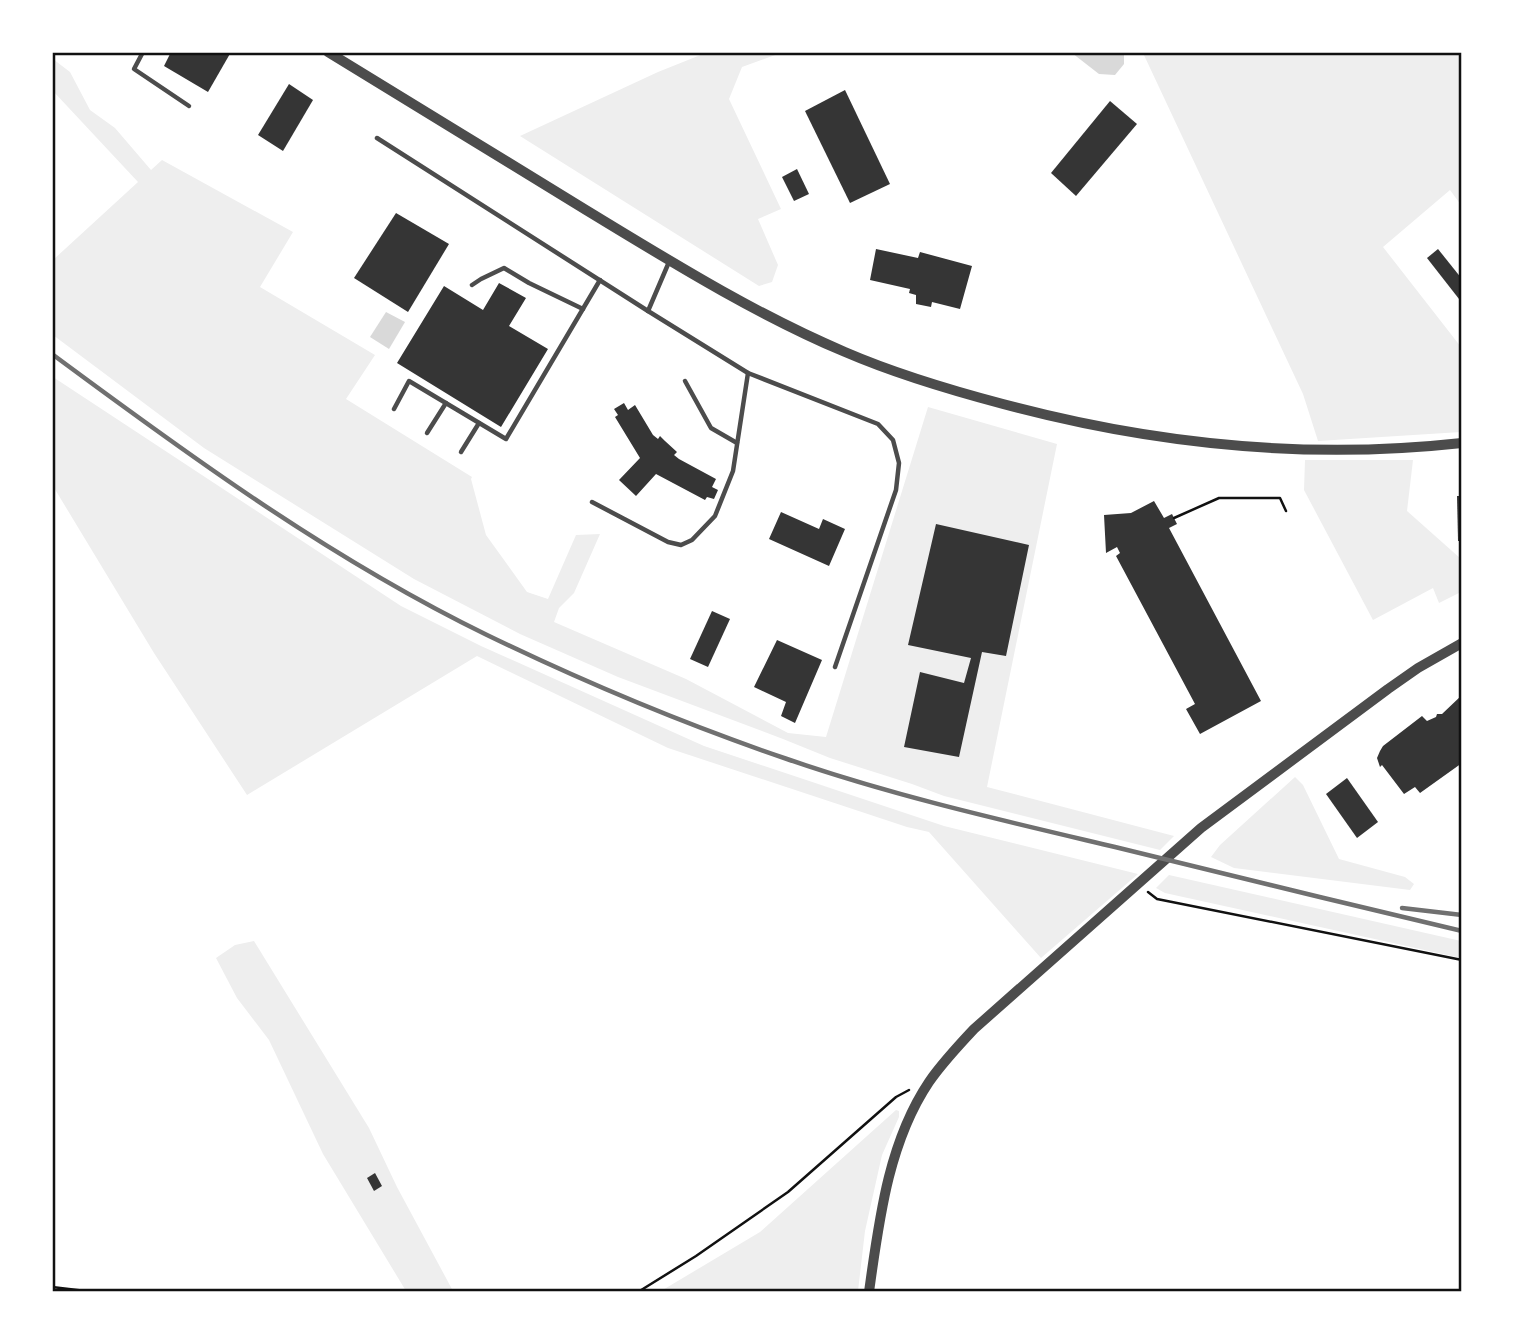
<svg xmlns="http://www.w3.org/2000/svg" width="1514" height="1344" viewBox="0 0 1514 1344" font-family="Rubik,sans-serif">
	<rect width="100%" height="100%" fill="#fff"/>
	<g fill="#eee">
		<path d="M708,52L781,53L742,67L729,99L781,209L758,219L778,265L772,282L759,286L520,136L658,72Z"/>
		<path d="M1143,53H1461V205L1450,190L1383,247L1461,347V432L1318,441L1303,394Z"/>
		<path d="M53,59L70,72L90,110L115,128L151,170L162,160L293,232L260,287L375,355L346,399L472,477L471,479L486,535L527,592L548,599L576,535L600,534L574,593L559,608L554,622L686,679L788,733L826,737L928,407L1057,444L987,787L1174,836L1160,850L944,796L912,784L830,758L783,739L618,677L520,634L414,579L204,448L53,335V260L138,182L53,91Z"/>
		<path d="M53,377L401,606L481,646L704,746L944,826L1138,874L1041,958L929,832L907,827L668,748L477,656L247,795L154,653L53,486Z"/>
		<path d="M1305,460H1413L1407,511L1461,559V592L1439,603L1433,588L1373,620L1304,490Z"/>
		<path d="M1295,777L1303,785L1339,859L1405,877L1414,884L1410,890L1234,868L1211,857L1220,845Z"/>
		<path d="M1169,875L1461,941V958L1165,893L1156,888Z"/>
		<path d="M254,941L369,1128L397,1187L453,1291H406L323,1154L269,1040L237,998L216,958L235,945Z"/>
		<path d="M896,1110L899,1111V1117L882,1155L865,1231L858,1291H661L760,1232Z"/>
	</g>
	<g fill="#d9d9d9">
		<path d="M1072,53H1124V64L1115,75L1099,74Z"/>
		<path d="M386,312L405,322L389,349L370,337Z"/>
	</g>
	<g fill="#353535">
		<path d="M171,52H231L208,92L164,66Z"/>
		<path d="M289,84L313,100L283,151L258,135Z"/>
		<path d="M845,90L890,184L850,203L805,111Z"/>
		<path d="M1110,101L1137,124L1076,196L1051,173Z"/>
		<path d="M797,169L809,194L794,201L782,177Z"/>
		<path d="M396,213L449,244L408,312L354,278Z"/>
		<path d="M876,249L918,258L920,252L972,266L960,309L932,302L931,307L916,304V295L909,293L910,289L870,280Z"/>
		<path d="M1438,249L1462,279V297L1459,299L1427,258Z"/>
		<path d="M499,283L526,298L509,326L548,349L501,427L397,363L444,286L483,310Z"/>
		<path d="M624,403L628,410L635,405L653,435L658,439L660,436L665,441L677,452L674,455L679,459L716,479L712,487L718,490L714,499L707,497L705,500L656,474L636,496L619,480L640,458L615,417L618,415L614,409Z"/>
		<path d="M1457,496H1462V541H1458Z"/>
		<path d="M1154,501L1164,518L1172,514L1177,524L1169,528L1261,701L1200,734L1186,709L1195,704L1116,556L1120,553L1117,547L1106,553L1104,515L1131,513Z"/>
		<path d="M781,512L819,529L823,519L845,529L829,566L769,539Z"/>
		<path d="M936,524L1029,545L1006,656L982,652L959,757L904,747L920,672L964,683L971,658L908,645Z"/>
		<path d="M712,611L730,619L708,667L690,659Z"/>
		<path d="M777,640L822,660L795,723L781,716L786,702L754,687Z"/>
		<path d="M1462,695V763L1420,793L1415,787L1404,794L1382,765L1380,767L1377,758L1380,751L1383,746L1422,716L1427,721L1436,717L1437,714H1442Z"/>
		<path d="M1347,778L1378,822L1357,838L1326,794Z"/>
		<path d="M375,1173L382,1186L374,1191L367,1178Z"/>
	</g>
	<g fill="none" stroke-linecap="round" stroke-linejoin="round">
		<g stroke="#111" stroke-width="2.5">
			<path d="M1174,518L1219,498H1280L1286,511"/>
			<path d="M1148,892L1157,899L1462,960"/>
			<path d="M52,1287L94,1292"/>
			<path d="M638,1292L696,1256L788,1192L896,1097L909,1090"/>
		</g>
		<g stroke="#4c4c4c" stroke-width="4.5">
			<path d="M143,52L134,69L189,106"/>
			<path d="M377,138L648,311L669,262"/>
			<path d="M472,285L481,279L504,268L529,283L583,309"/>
			<path d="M648,311L748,373L878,424L893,440L899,463L896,490L835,667"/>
			<path d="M685,381L711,428L737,443"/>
			<path d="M394,409L409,381L506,439L600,280"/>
			<path d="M427,433L446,403"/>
			<path d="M461,452L479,423"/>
			<path d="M592,502L668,542L681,545L692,540L715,516L733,471L748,373"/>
		</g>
		<g stroke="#4c4c4c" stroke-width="10">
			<path d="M328,52C414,105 500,157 586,210C670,261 755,314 845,352C896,374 950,390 1003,404C1152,444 1308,460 1462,443"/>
			<path d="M869,1292C879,1221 888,1143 929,1082C942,1063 958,1046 974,1029L1201,828L1388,689L1418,668L1462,643"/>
		</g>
		<g stroke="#707070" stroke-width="4.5">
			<path d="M52,354C191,457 331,559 487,635C584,682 684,724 787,759C894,796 1005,821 1115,847C1231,875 1346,904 1462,931"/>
			<path d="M1402,908L1462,915"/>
		</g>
	</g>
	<rect width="1514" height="1344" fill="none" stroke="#ffffff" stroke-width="108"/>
	<rect x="54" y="54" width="1406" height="1236" fill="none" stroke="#111" stroke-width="2.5"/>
</svg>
